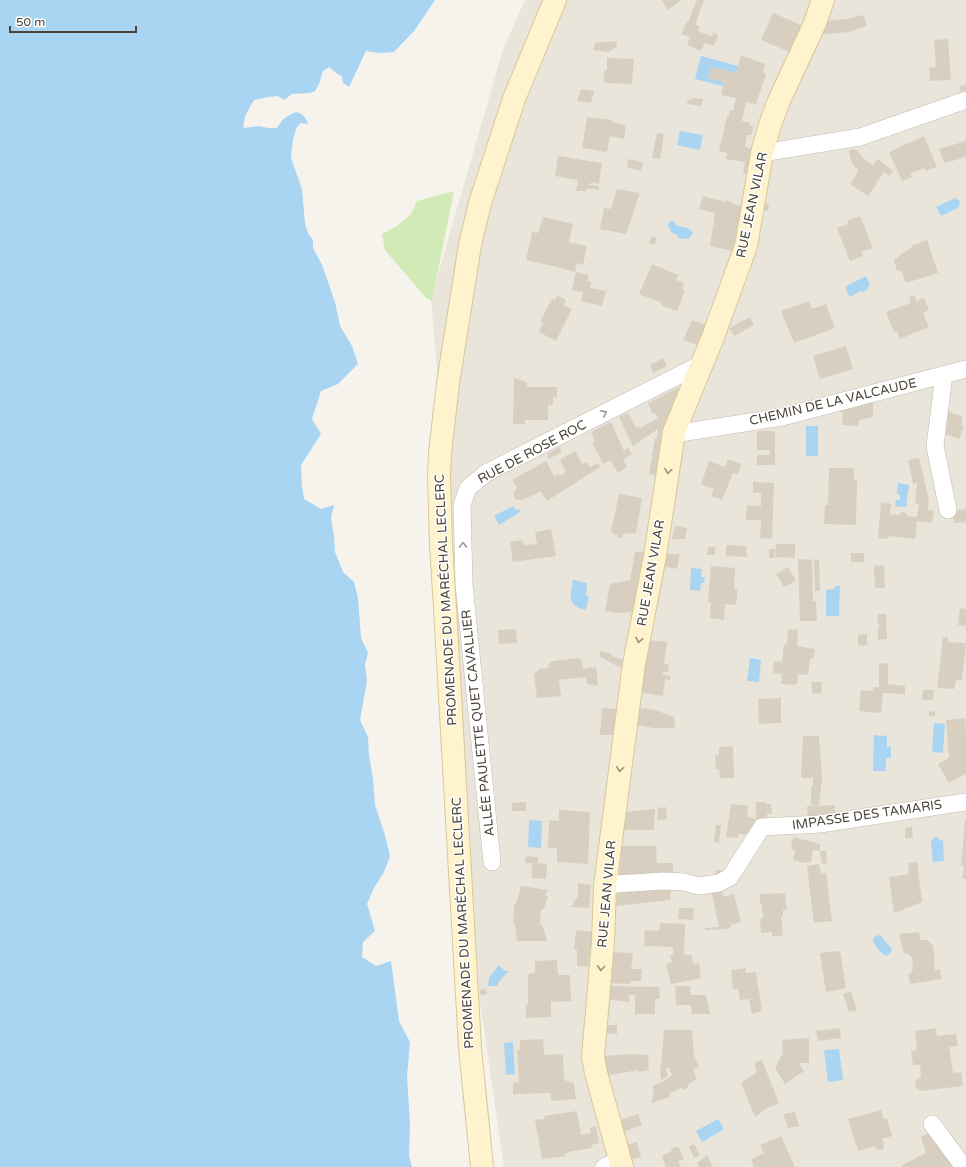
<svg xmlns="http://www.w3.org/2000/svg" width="966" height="1167" viewBox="0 0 966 1167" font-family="'Varela Round',sans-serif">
	<rect width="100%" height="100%" fill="#f6f3ec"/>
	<path fill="#eae5da" d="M525,0H966V1167H504L479,995L444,452L431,299L503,49Z"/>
	<path fill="#d2eab5" d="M454,191L432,301L426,298L385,250L382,234L397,226L411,214L417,201Z"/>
	<g fill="#a9d4f2">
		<path d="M0,0H435L414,31L394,52L380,53L366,51L349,87L343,83L342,76C336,74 334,70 329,67L323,71L319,84L315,91L310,93L292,94L284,100L278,96L269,97L254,100L245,116L243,128L259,126L268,128H277C282,119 287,116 296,112C303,114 306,117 308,124L301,123L297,127L293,139L291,158L302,189L305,224L308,233L313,240V248L322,265L335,302L340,326L352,346L358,364L338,384L321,391L312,419L321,434L301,465L302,487L304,499L321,509L334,505L331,518L334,536L335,552L343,572L354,582L358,598L361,638L368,653L365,665L367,681L360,720L368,737L369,755L373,779L375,805L385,835L390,856L384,872L374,888L367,904L375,931L363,942L362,957L376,966L391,961L399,1021L410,1042L407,1077L410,1124L409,1156L412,1167H0Z"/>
		<path d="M701,56L738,66L736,73L711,67L708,78L724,82L723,86L695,79Z"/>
		<path d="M680,131L703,135L700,150L677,145Z"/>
		<path d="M955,198L960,201L959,207L941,216L936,207Z"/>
		<path d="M671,220L673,221C677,229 681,225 687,228C688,228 692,231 693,232L690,238L686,239L684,238L681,239L678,237L677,235L671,232L668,225Z"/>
		<path d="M866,276L870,284L868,286V289L862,292L860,291L850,297L845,287Z"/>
		<rect x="806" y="426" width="12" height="30"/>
		<path d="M898,483L909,485L906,507L895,506L896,500H900V495L897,494Z"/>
		<path d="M513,506L516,510L519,509L520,512L499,525L494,516Z"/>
		<path d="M691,568L702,569L701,577H705L704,583H701L700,591L690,590Z"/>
		<path d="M573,580L587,583L586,595L589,596L586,610C567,606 570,596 573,580Z"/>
		<path d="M835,586H840L839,616H826V590L835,589Z"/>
		<path d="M750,658L761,660L759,682L747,681Z"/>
		<path d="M934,723L945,724L943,753L932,752Z"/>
		<path d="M874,735L887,736V747H891V758H886V771H873Z"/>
		<path d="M529,820L542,821L541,848L528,847Z"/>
		<path d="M939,837V841L943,840L944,861L933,862L931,841L933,840V838Z"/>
		<path d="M879,935L881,936L892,949L891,952L887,956C881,954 873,945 873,939L876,936Z"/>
		<path d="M499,965L505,971H508V972L498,983V986H488L489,977Z"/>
		<path d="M513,1042L515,1074L506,1075L504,1043Z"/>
		<path d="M839,1049L843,1080L828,1082L824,1050Z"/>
		<path d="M718,1119L724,1129L702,1142L696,1131Z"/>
	</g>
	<g fill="#d8cfc1">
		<path d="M662,0H679L680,1L668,10Z"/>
		<path d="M697,0H704L695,25L699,26L698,31L712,37L713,33L718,35L714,46L705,43L701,51L687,45L690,37L681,34L687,21L688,22Z"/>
		<path d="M773,13L801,25L790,52L761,40Z"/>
		<path d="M863,15L867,26L848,32L817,35L824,21L847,19Z"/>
		<path d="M948,39L951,80L930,81L929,68L936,67L934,40Z"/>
		<path d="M616,41L617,47L608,52L593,50L595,43Z"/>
		<path d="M741,55L765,64L763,72L766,74L756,104L746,102L742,121L750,123L749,125L753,126L752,135H747L745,147L752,149L747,174L743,173L745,162L726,159L727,153L719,151L727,116H729L730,110L733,111L736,98L721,95L724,82L708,78L711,67L736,73Z"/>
		<path d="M607,58L634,59L632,84L604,83V70H607Z"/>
		<path d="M966,84V90L961,92L959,87Z"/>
		<path d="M581,89L594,91L591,103L577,101Z"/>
		<path d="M692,98L703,99L702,106L687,104L688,99L692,100Z"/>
		<path d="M587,117L612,120V122L626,125L624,139L610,136L607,152L582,148Z"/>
		<path d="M657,133L664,134L660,159L652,158Z"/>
		<path d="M924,136L937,167L925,171L924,168L910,174L912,177L902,181L889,152Z"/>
		<path d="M966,141V157L945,163L939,149Z"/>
		<path d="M856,149L864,159L873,165L878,159L893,171L889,176L884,172L868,196L850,184L859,170L853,165L851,160L849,150Z"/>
		<path d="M558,156L602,163L599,184L591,182V184H588V185L599,186V190L587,188V191H576L578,180L555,176Z"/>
		<path d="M628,159L643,162L641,171L627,167Z"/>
		<path d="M617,189L640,193L626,234L600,229L604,208L611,209Z"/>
		<path d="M703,196L725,202L726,200L733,203V204L742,206L737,239L733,251L710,246L715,213L699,209Z"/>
		<path d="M763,203L769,204L768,211L762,210Z"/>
		<path d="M860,216L873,248L861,252L863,256L850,261L837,228L848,224L847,221Z"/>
		<path d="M543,217L573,224L569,242L587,246L583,265L577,263L575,272L557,267L526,260L532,232L538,233Z"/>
		<path d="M652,236L657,238L654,245L649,243Z"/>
		<path d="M927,240L938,273L906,283L901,270L897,271L894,260L914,245Z"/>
		<path d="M652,264L678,275L676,280L684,283L682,289L685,291L677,311L661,305L662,303L639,294Z"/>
		<path d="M576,272L589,275L587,281L591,282L590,288L606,291L602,306L581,301L583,292L572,290Z"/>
		<path d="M557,295L566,300L563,305L572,309L556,341L539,332L543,323L540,322L552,299L555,300Z"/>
		<path d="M914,295L917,301L924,298L929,310L923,313L929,327L900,339L897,331L894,332L886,312L911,303L909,297Z"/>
		<path d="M809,301L812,309L826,304L835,328L794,343L781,311Z"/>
		<path d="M750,317L754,325L734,336L729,328Z"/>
		<path d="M692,320L706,325L699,344L697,345L683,340Z"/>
		<path d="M846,346L853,369L820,379L813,356Z"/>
		<path d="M663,358L667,366L653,373L650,365Z"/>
		<path d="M514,378L527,382V387H557V397H553V405H548V420H525V424H513Z"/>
		<path d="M681,386L659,476L649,474L655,438H657L658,429L633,446L619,417L628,413L636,428L639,427L640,428L658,418L655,413L653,414L648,403Z"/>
		<path d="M873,400V417L859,420L858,426L842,425L843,413L839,411L859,406V403Z"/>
		<path d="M945,410L963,417L961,425L964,426L959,439L945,434L948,420L946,419Z"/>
		<path d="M611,422L624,451L628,448L632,454L623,460L627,467L618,473L610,460L603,464L592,442L595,441L591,432Z"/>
		<path d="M757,431H775V465H757V455H770V450H757Z"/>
		<path d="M560,447L562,452L549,459L547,454Z"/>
		<path d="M575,451L582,464L587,462L590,467L598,463L600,467L547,501L541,491L525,499L519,500L515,499L513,493L517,488L512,480L546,461L554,476L559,473L560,476L566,472L560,460Z"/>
		<path d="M919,458L929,500L928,510L934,511L932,523L917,521L915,539L889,536L888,539L878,538L881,502L891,504L890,514L900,515L901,512L907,513V516L917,517L919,504L915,503L917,483L913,484L908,460Z"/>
		<path d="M728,459L741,464L738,474L733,473L722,500L711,496L714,489L701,484L709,461L725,467Z"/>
		<path d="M829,468H854V480H857L856,525L824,524L825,505H828Z"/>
		<path d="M753,482L774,483L772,539L760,538L761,520H746L747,505L761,506V493H753Z"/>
		<path d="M619,494L642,498L636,533L623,534L622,538H617L618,536L611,532Z"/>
		<path d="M966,509V522L954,523L952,511Z"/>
		<path d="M675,526L687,528L685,539H672Z"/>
		<path d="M551,529L556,556L513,562L510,542L523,540L524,545L537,544L535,532Z"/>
		<path d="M776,544H795V558L775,557Z"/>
		<path d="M726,545L746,546L747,557L726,556Z"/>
		<path d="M708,547H715V555H707Z"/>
		<path d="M769,549H775L774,558H769Z"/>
		<path d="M645,551L634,612L618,613L605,611L610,584L630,580L635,552Z"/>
		<rect x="851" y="553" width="13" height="9"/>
		<path d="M665,554H680L677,569L663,566Z"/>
		<path d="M798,559L812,560L813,601H816L817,621H800Z"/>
		<path d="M814,559L819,560L820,591H815Z"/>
		<path d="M884,565L885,588H875L874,566Z"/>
		<path d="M711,566L735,568L734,589H738L736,605L725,604L724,620L710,618L711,602H708Z"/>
		<path d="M788,567L796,581L784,587L776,574Z"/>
		<path d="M960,608L966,609V626L958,625Z"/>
		<path d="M877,614H886L887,639L878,640V629L880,627L878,623Z"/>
		<path d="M516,629L517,643L499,644L498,630Z"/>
		<path d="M788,629L798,630L797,646L815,649L813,659H810L808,675L798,674L797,683L794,685L781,684L782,674L773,673L774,661L782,662L784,644L787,645Z"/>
		<path d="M867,634V645L858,646V635Z"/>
		<path d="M943,637H948V642L966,643L962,680H956L954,689L937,688Z"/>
		<path d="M649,640L667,642L664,664H669L668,672H663V675L671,676L670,680L665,679L663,696L638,692Z"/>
		<path d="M601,651L612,654L611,656L625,660L624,668L615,665L599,656Z"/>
		<path d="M578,658L582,661L583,669L596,667L598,686L587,684L586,677L559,680L561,696L537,698L534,674L540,669L548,668L549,664L553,661Z"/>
		<path d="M888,663V684L905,686V694L883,693L881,713L859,711L861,690L873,691V687H879V664Z"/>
		<path d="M811,682H822L821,694L812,693Z"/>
		<path d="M923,690H934L933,700H922Z"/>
		<path d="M781,698V723L759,724L758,699Z"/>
		<path d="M636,707L655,710L674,717L675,728H654L634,725Z"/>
		<path d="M602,708L616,709L613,735H600Z"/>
		<path d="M929,711L935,712V716H929Z"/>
		<path d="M965,718L966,732V774L949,783L938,764L949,758L946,720Z"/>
		<path d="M803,736H819L822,778L819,805H811V786L813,785V778H801Z"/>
		<path d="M733,746L734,778H720L719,769H716L715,755H719V747Z"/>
		<path d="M526,802V811H512V803Z"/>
		<path d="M756,802H766V804H771L772,814H767V820L756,819Z"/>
		<path d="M731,804L748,806L747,816L756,819L749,835L738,834V838L726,837Z"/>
		<path d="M835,805L834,816L808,819L807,806Z"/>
		<path d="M666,807L667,819L657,820L658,808Z"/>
		<path d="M655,809L654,830H624L625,812Z"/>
		<path d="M559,810L590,812L588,864L557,862V848H548L549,820L559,821Z"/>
		<path d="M965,820L966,821V879H962L964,866H961Z"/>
		<path d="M716,825H721L719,843L714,842Z"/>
		<path d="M912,827L913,838H905V828Z"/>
		<path d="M793,837L820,844V851L813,850L811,862L804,863L793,860L795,850L791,849Z"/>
		<path d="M622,846H656L657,863H673V875L619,878Z"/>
		<path d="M820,851H826L827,863L822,864Z"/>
		<path d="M526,856L538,857V863L547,864L546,879L532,878V863H525Z"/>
		<path d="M917,862L922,902L894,913L889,877L909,874L908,863Z"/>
		<path d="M819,864L821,874L826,873L832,921L814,923L807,866Z"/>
		<path d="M716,870H726L715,878Z"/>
		<path d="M578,883L591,885L589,908L571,907L578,896Z"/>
		<path d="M521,886L548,890L545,896H548L544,909H541L540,925H542L547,940L545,941H517L515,924H513L514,905L516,904Z"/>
		<path d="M672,886L670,900L616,906L618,888Z"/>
		<path d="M720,888L724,897L734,894L741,922L731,925V927L726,929L705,930V928L719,927L711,889Z"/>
		<path d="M785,893L787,910H783V916H781L783,936H772V932L761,933L760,919H763L762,904H760V894Z"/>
		<path d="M679,908H694L693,920L678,919Z"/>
		<path d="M660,923L685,924L684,955H692L693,964L699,963L701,978L671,984L666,964L672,962L670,955H673V947L644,946L645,930L659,931Z"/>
		<path d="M576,930L593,932L588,967L577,966V950H574Z"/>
		<path d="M919,932L920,940H927L933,945L935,960L934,963L935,970L940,969L941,979L910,984L908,974H910L913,969L912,958L907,953L904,954L899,934Z"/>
		<path d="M840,951L846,988L826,992L820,953Z"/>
		<path d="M610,952L633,953L631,969H642L641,981H630V984L607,983Z"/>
		<path d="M557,960L558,975H570L571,1001L551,1002V1017L526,1018V1005L528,1004V974L535,973V961Z"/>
		<path d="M746,968V973L756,972L762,1011L752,1014L749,999L740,1000L738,989H733L731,970Z"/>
		<path d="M607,986L659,987L660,999H655V1014H635V995H629V1002L605,999Z"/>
		<path d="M675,986H690L691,995H706L710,1014H692L691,1005H676Z"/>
		<path d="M486,989L487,994L480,995V990Z"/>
		<path d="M851,991L857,1010L849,1012L843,994Z"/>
		<path d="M602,1025H617V1034L602,1033Z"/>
		<path d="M840,1028L841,1038L818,1041L816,1031Z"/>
		<path d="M936,1028L937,1036L956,1034L958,1046L949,1047L953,1073L961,1072L963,1086L921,1091L917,1089L915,1086L916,1080L921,1077L920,1065H913L911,1051L917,1050L915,1031Z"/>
		<path d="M664,1030H692L694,1053L693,1054L699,1066L693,1070L697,1079L689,1084L686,1090L681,1088L670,1093V1097L652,1103L653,1093L654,1092L653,1086L663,1082L672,1075L669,1068H666L668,1076L661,1080L660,1065L661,1066Z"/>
		<path d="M809,1038V1063H799L804,1071L785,1084L775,1068L783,1053L782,1040Z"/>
		<path d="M543,1039L544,1055L563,1054L564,1080L574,1083L576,1099L551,1101V1093L513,1094V1083L519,1082L517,1050H520V1040Z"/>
		<path d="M635,1054L648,1055L649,1070L638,1072V1070L604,1076L600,1056Z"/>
		<path d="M762,1060L779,1103L767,1108L755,1117L741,1083L757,1072L754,1063Z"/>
		<path d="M881,1110L884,1119L887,1118L892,1136L882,1139L884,1144L883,1149L882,1150H877L874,1146L858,1151L848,1119Z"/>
		<path d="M577,1111L581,1135L591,1133L590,1128L596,1126L599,1143L592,1145V1148L568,1152L569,1153H565V1156L542,1159L535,1120L544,1119V1116Z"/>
		<path d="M795,1112L799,1126L788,1128L783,1114Z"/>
		<path d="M638,1114L642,1125L620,1133L617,1121Z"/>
		<path d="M930,1132L956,1167H902V1165L926,1153L921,1137Z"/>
		<path d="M781,1136L795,1167H754L751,1159L764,1153L760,1145Z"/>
		<path d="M637,1142L641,1157L628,1160L624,1146Z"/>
		<path d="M694,1144L700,1155L694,1158L689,1147Z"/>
		<path d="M678,1146L684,1159L678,1161L681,1167H666L662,1156L672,1151L671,1149Z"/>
		<path d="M707,1155L713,1167H699L697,1163Z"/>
	</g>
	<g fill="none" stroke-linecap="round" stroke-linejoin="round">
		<g stroke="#c2bbae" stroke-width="18">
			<g id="street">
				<path d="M762,153L860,137L966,100"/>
				<path d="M944,375L935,446L948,510"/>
				<path d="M674,432L680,433L782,417L966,369"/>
				<path d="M492,862L464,584L462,505L468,488L486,473L703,363"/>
				<path d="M605,886L616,884L663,881L684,882L699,886L719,883L730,877L762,827L820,824L966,802"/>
				<path d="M932,1124L964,1167"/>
				<path d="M604,1167L620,1160"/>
			</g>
		</g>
		<g stroke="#d6c79b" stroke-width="24">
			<g id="secondary">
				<path d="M482,1167L470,1048L445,608L441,544L439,476L440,453L448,383L470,245L480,203L514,99L555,0"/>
				<path d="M622,1167L596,1073L593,1057L603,942L605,886L634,664L655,556L674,432L713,337L746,246L762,153L770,125L778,103L815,23L823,0"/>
			</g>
		</g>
		<use href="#street" stroke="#fff" stroke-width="17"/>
		<use href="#secondary" stroke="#fff3cd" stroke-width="22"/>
	</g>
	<defs><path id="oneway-chevron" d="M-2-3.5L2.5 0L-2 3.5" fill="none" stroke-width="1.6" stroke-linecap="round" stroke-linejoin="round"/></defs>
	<g stroke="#9c9892">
		<use href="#oneway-chevron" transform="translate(604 413) rotate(-27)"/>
		<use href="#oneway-chevron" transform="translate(463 545) rotate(-92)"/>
	</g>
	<g stroke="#9c937c">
		<use href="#oneway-chevron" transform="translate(668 471) rotate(99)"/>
		<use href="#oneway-chevron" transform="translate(639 640) rotate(101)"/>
		<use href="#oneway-chevron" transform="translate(620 769) rotate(97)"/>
		<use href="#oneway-chevron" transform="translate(601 968) rotate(95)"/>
	</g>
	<g text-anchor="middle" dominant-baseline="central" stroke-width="3" stroke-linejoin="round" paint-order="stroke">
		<g font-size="13" fill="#4b4439" stroke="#fff">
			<text transform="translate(752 205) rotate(-78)">RUE JEAN VILAR</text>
			<text transform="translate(833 402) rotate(-13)">CHEMIN DE LA VALCAUDE</text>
			<text transform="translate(532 452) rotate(-28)">RUE DE ROSE ROC</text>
			<text transform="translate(651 573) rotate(-80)">RUE JEAN VILAR</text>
			<text transform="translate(446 600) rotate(-93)">PROMENADE DU MARÉCHAL LECLERC</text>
			<text transform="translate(478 723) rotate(-96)">ALLÉE PAULETTE QUET CAVALLIER</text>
			<text transform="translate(867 815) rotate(-8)">IMPASSE DES TAMARIS</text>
			<text transform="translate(607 894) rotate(-85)">RUE JEAN VILAR</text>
			<text transform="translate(463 923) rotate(-93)">PROMENADE DU MARÉCHAL LECLERC</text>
		</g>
	</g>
	<path d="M10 26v6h126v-6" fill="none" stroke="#4b4439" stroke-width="2"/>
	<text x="16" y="26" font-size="12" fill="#4b4439" stroke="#ffffff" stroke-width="3" paint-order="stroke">50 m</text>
</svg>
